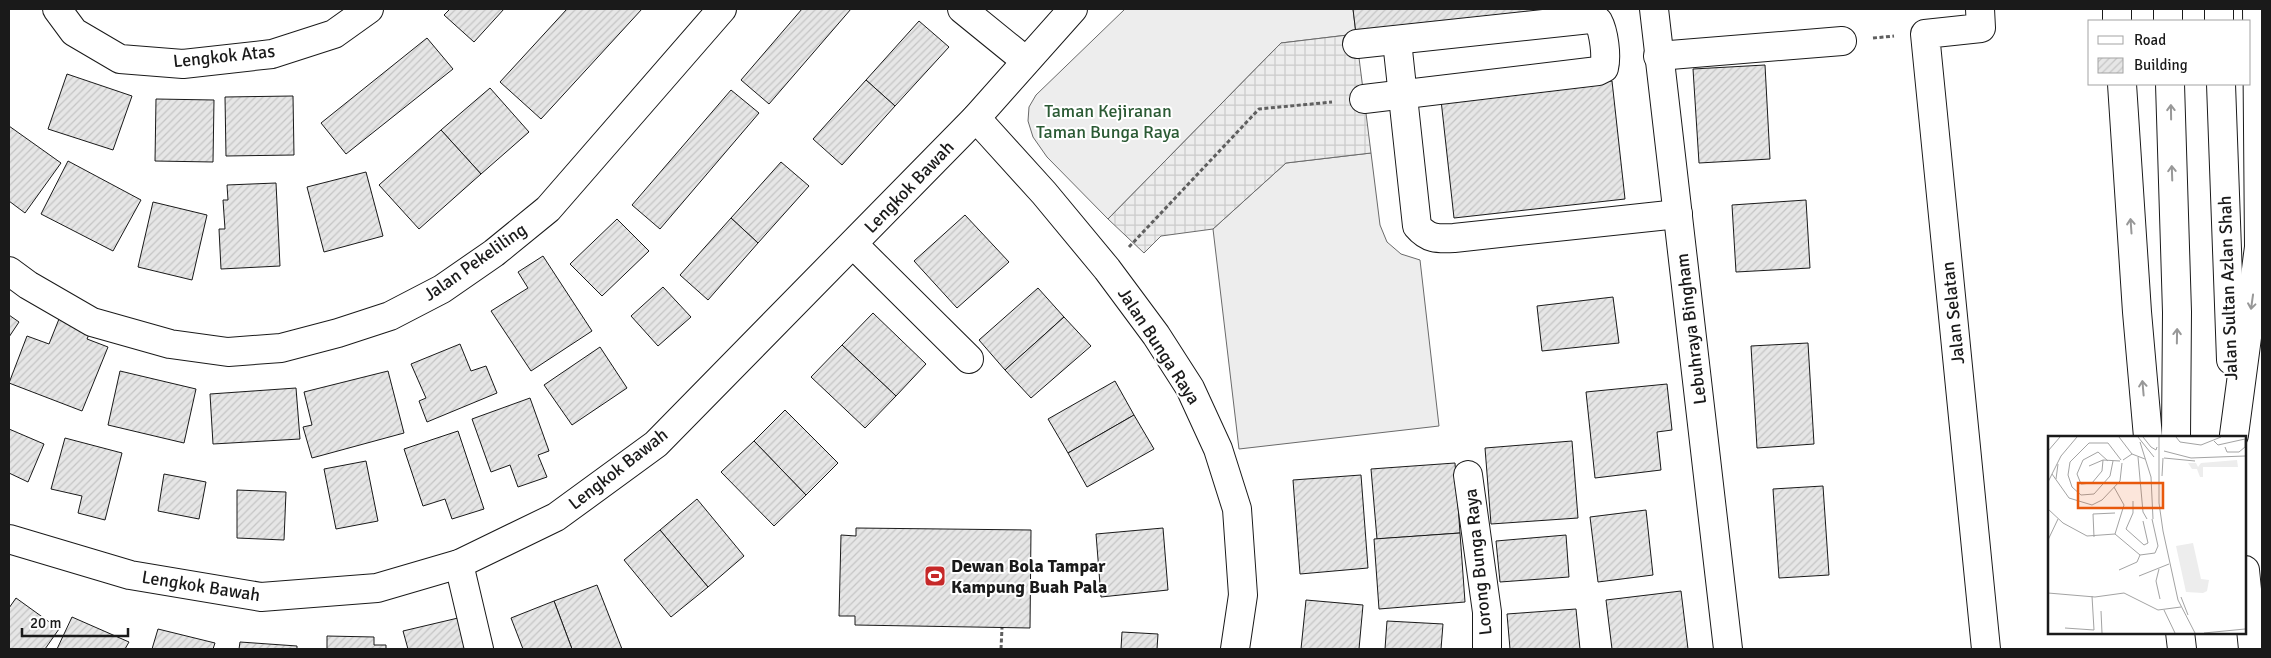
<svg xmlns="http://www.w3.org/2000/svg" width="2271" height="658" viewBox="0 0 2271 658" font-family="Signika,sans-serif">
	<defs>
		<pattern id="plaza-grid" width="8" height="8" patternUnits="userSpaceOnUse" patternTransform="scale(1.25)"><rect width="8" height="8" fill="#ededed"/><path d="M0 4h8M4 0v8" fill="none" stroke="#cbcbcb"/></pattern>
		<pattern id="building-hatch" width="6" height="6" patternUnits="userSpaceOnUse" patternTransform="scale(1.25)"><rect width="6" height="6" fill="#e6e6e6"/><path d="M-1 1l2-2M0 6l6-6M5 7l2-2" fill="none" stroke="#c5c5c5"/></pattern>
	</defs>
	<rect width="100%" height="100%" fill="#fff"/>
	<g fill="#ededed" stroke="#6a6a6a">
		<path d="M1125,9H1353L1356,34L1281,43L1108,219L1047,157L1033,137L1028,121L1029,107L1036,95Z"/>
		<path d="M1371,153L1380,225L1387,242L1401,254L1420,260L1439,426L1239,449L1213,229L1286,163Z"/>
	</g>
	<path fill="url(#plaza-grid)" stroke="#6a6a6a" d="M1356,34L1371,153L1286,163L1213,229L1161,236L1144,253L1108,219L1281,43Z"/>
	<g fill="url(#building-hatch)" stroke="#1a1a1a">
		<path d="M450,9H504L474,42L444,15Z"/>
		<path d="M567,9H642L541,119L500,82Z"/>
		<path d="M802,9H851L769,104L741,80Z"/>
		<path d="M1353,9H1590L1356,34Z"/>
		<path d="M919,21L949,47L895,106L866,80Z"/>
		<path d="M427,38L453,69L346,154L321,123Z"/>
		<path d="M1765,65L1770,159L1699,163L1693,69Z"/>
		<path d="M67,74L132,96L113,150L48,129Z"/>
		<path d="M866,80L895,106L842,165L813,139Z"/>
		<path d="M1612,81L1625,199L1454,218L1441,100Z"/>
		<path d="M490,88L529,132L481,174L441,130Z"/>
		<path d="M731,90L759,113L660,229L632,205Z"/>
		<path d="M293,96L294,155L226,156L225,97Z"/>
		<path d="M156,99L214,100L213,162L155,161Z"/>
		<path d="M9,126L61,163L25,213L9,201Z"/>
		<path d="M441,130L481,174L419,229L379,185Z"/>
		<path d="M68,161L141,200L113,251L41,214Z"/>
		<path d="M781,162L809,186L758,243L731,218Z"/>
		<path d="M366,172L383,236L324,252L307,187Z"/>
		<path d="M276,183L280,266L221,269L219,229H225L223,200H228L227,185Z"/>
		<path d="M1806,200L1810,268L1736,272L1732,205Z"/>
		<path d="M153,202L207,215L192,280L138,267Z"/>
		<path d="M965,215L1009,262L957,308L914,261Z"/>
		<path d="M731,218L758,243L708,300L680,275Z"/>
		<path d="M617,219L649,251L602,296L570,264Z"/>
		<path d="M543,256L592,331L531,371L491,311L528,288L518,272Z"/>
		<path d="M663,287L691,317L658,346L631,316Z"/>
		<path d="M1038,288L1064,317L1005,370L979,340Z"/>
		<path d="M1613,297L1619,343L1542,351L1537,306Z"/>
		<path d="M873,313L926,364L896,396L842,345Z"/>
		<path d="M9,315L19,322L9,337Z"/>
		<path d="M1064,317L1091,346L1031,398L1005,370Z"/>
		<path d="M59,319L91,330L87,339L108,347L82,411L9,383L27,336L49,344Z"/>
		<path d="M1808,343L1814,444L1757,448L1751,346Z"/>
		<path d="M460,344L471,371L486,366L497,393L427,422L419,401L426,398L411,364Z"/>
		<path d="M842,345L896,396L865,428L811,377Z"/>
		<path d="M600,347L627,388L572,425L544,385Z"/>
		<path d="M120,371L196,389L184,443L108,425Z"/>
		<path d="M388,371L404,433L312,458L303,427L312,425L304,392Z"/>
		<path d="M1115,381L1134,415L1068,453L1048,419Z"/>
		<path d="M1667,384L1672,430L1657,432L1661,470L1595,478L1586,392Z"/>
		<path d="M296,388L300,439L213,444L210,394Z"/>
		<path d="M530,398L549,451L538,455L547,477L518,487L510,465L491,472L472,419Z"/>
		<path d="M785,410L838,463L806,495L754,441Z"/>
		<path d="M1134,415L1154,449L1087,487L1068,453Z"/>
		<path d="M9,429L44,444L28,482L9,473Z"/>
		<path d="M458,431L484,509L452,519L445,499L423,506L404,449Z"/>
		<path d="M65,438L122,453L105,520L78,513L82,496L51,489Z"/>
		<path d="M754,441L806,495L774,526L721,472Z"/>
		<path d="M1572,441L1578,518L1491,524L1485,448Z"/>
		<path d="M366,461L378,521L336,529L324,469Z"/>
		<path d="M1455,463L1460,533L1377,539L1371,469Z"/>
		<path d="M164,474L206,482L199,519L158,511Z"/>
		<path d="M1361,475L1368,568L1300,574L1293,480Z"/>
		<path d="M1823,486L1829,575L1779,578L1773,489Z"/>
		<path d="M237,490L286,492L284,540L237,538Z"/>
		<path d="M697,499L744,556L708,587L660,530Z"/>
		<path d="M1646,510L1653,575L1598,582L1590,517Z"/>
		<path d="M856,528L1031,530L1030,628L855,625V616H839L841,535L856,536Z"/>
		<path d="M1163,528L1168,590L1101,597L1096,534Z"/>
		<path d="M660,530L708,587L671,617L624,560Z"/>
		<path d="M1460,533L1465,602L1379,609L1374,539Z"/>
		<path d="M1566,535L1569,577L1500,582L1496,541Z"/>
		<path d="M597,585L622,649H572L554,601Z"/>
		<path d="M1681,591L1688,649H1612L1606,600Z"/>
		<path d="M16,598L59,629L45,649H9V608Z"/>
		<path d="M1306,600L1363,605L1359,649H1301Z"/>
		<path d="M554,601L572,649H523L511,618Z"/>
		<path d="M1576,609L1580,649H1510L1507,614Z"/>
		<path d="M72,617L129,642L125,649H57Z"/>
		<path d="M458,618L466,649H408L403,631Z"/>
		<path d="M1387,621L1443,624L1441,649H1385Z"/>
		<path d="M158,629L215,643L213,649H152Z"/>
		<path d="M1122,632L1158,634L1157,649H1121Z"/>
		<path d="M327,636L374,637V645H386V649H327Z"/>
		<path d="M240,642L297,646V649H239Z"/>
	</g>
	<g fill="none" stroke-linecap="round" stroke-linejoin="round">
		<g stroke="#1a1a1a" stroke-width="30">
			<g id="minor">
				<path d="M57,9L74,32L120,59L183,64L272,54L334,34L369,9"/>
				<path d="M962,9L1026,61"/>
				<path d="M1654,9L1728,649"/>
				<path d="M1980,9L1981,28L1925,34L1986,649"/>
				<path d="M1397,41L1417,226C1428,239 1437,239 1454,238L1678,214"/>
				<path d="M1357,44L1590,19L1598,21C1604,32 1607,56 1604,68L1598,71L1364,99"/>
				<path d="M1658,56L1842,41"/>
				<path d="M976,118L1044,193L1107,269L1156,335L1190,388L1218,449L1237,509L1243,595L1235,649"/>
				<path d="M853,244L969,359"/>
				<path d="M9,271L28,285L92,322L170,344L228,352L281,348L338,333L390,316L442,289L494,253L548,209L722,9"/>
				<path d="M1468,475L1487,612V649"/>
				<path d="M9,539L130,575L261,597L377,588L459,564L556,517L656,444L976,118L1073,9"/>
				<path d="M459,564L479,649"/>
			</g>
		</g>
		<g stroke="#1a1a1a" stroke-width="30">
			<g id="highway">
				<path d="M2117,9V21"/>
				<path d="M2168,9V21"/>
				<path d="M2219,9V21"/>
				<path d="M2122,84L2137,312L2148,437"/>
				<path d="M2170,84L2177,312L2176,437"/>
				<path d="M2221,84L2231,360"/>
				<path d="M2234,435L2259,247L2257,9"/>
				<path d="M2245,570L2253,649"/>
				<path d="M2180,632L2182,649"/>
			</g>
		</g>
		<g stroke="#5f5f5f" stroke-width="3" stroke-dasharray="4 2.5" stroke-linecap="butt">
			<path d="M1873,38L1894,36"/>
			<path d="M1129,247L1259,109L1332,102"/>
			<path d="M1001,649L1002,628"/>
		</g>
		<use href="#minor" stroke="#fff" stroke-width="28"/>
		<use href="#highway" stroke="#fff" stroke-width="28"/>
	</g>
	<defs><path id="oneway-shaft" d="M-6 0H5M1.5-3L5.5 0L1.5 3" fill="none" stroke-width="1.6" stroke-linecap="round" stroke-linejoin="round" transform="scale(1.25)"/></defs>
	<g stroke="#989898">
		<use href="#oneway-shaft" transform="translate(2171 112) rotate(-91)"/>
		<use href="#oneway-shaft" transform="translate(2172 173) rotate(-92)"/>
		<use href="#oneway-shaft" transform="translate(2131 226) rotate(-94)"/>
		<use href="#oneway-shaft" transform="translate(2252 302) rotate(98)"/>
		<use href="#oneway-shaft" transform="translate(2177 336) rotate(-89)"/>
		<use href="#oneway-shaft" transform="translate(2143 388) rotate(-95)"/>
	</g>
	<defs>
		<g id="stadium-square" transform="scale(1.125)"><rect x="-9" y="-9" width="18" height="18" rx="4" fill="#c62828" stroke="#fff"/><path d="M0-5a6.5 5 0 1 0 0 10a6.5 5 0 1 0 0-10ZM-3.5-1.8h7v3.6h-7Z" fill="#fff"/></g>
	</defs>
	<g fill-rule="evenodd">
		<use href="#stadium-square" x="935" y="576"/>
	</g>
	<g text-anchor="middle" dominant-baseline="central" stroke-width="4" stroke-linejoin="round" paint-order="stroke">
		<g font-size="18" fill="#1a1a1a" stroke="#fff">
			<text transform="translate(224 56) rotate(-6)">Lengkok Atas</text>
			<text transform="translate(909 187) rotate(-46)">Lengkok Bawah</text>
			<text transform="translate(475 262) rotate(-35)">Jalan Pekeliling</text>
			<text transform="translate(2228 288) rotate(-92)">Jalan Sultan Azlan Shah</text>
			<text transform="translate(1953 313) rotate(-96)">Jalan Selatan</text>
			<text transform="translate(1691 329) rotate(-97)">Lebuhraya Bingham</text>
			<text transform="translate(1159 346) rotate(57)">Jalan Bunga Raya</text>
			<text transform="translate(618 469) rotate(-38)">Lengkok Bawah</text>
			<text transform="translate(1478 562) rotate(-96)">Lorong Bunga Raya</text>
			<text transform="translate(201 586) rotate(9)">Lengkok Bawah</text>
		</g>
		<g font-size="18" fill="#2b5a34" stroke="#fff">
			<text x="1108" y="111">Taman Kejiranan<tspan x="1108" dy="21">Taman Bunga Raya</tspan></text>
		</g>
		<g font-size="18" font-weight="bold" fill="#1a1a1a" stroke="#fff" text-anchor="start">
			<text x="951" y="566">Dewan Bola Tampar<tspan x="951" dy="21">Kampung Buah Pala</tspan></text>
		</g>
	</g>
	<g transform="translate(2048 436)">
		<rect width="198" height="198" fill="#fff"/>
		<path d="M189,24L190,31H155V41H152L149,33H144L140,27H148L150,31L153,27Z" fill="#ededed"/>
		<path d="M145,107L153,143L161,144L159,155L155,157L138,156L128,110Z" fill="#ededed"/>
		<path fill="none" stroke="#a3a3a3" stroke-width="1" d="M71,1L84,18M90,1L106,21M95,1L103,11L108,14L109,11M111,1V67L115,95L130,164L147,197M128,1L132,6L153,9L173,1M166,5L170,9L197,3V11L191,16H179L177,11M92,6L103,41L105,83M0,15L12,1M116,15L143,22L197,20M90,21L95,76L99,83M116,22L147,25M55,24L54,35L44,47L33,48L29,38L35,24L50,16L60,25M75,24L84,18L97,23M65,25L62,40L46,58L33,59L24,51L20,39L22,26L41,7H60L73,24M41,30L55,24L72,25M4,38L21,62L44,69L54,64L72,45L74,27M114,40L115,22M8,43L10,28M0,46L13,20L29,1M66,51L76,69L67,98M85,65V77L78,93L96,109L100,107L95,85M0,73L15,87L39,100L67,98M67,98L92,119L107,117L110,110L104,83M46,101L45,78L67,77M0,104L10,83M111,133L108,145L112,163M71,134L89,126L92,119M91,140L121,128M0,157L47,161L76,157L110,174L133,171M133,161L140,179M116,174L127,197M53,175L54,197M17,192L46,194L44,160M156,197L197,193"/>
		<path fill="#e8590c" fill-opacity="0.15" stroke="#e8590c" stroke-width="2.5" d="M30,47H115V72H30Z"/>
		<rect width="198" height="198" fill="none" stroke="#1a1a1a" stroke-width="2.5"/>
	</g>
	<rect width="2271" height="658" fill="none" stroke="#1a1a1a" stroke-width="20"/>
	<rect x="2088" y="20" width="162" height="65" fill="#ffffff" stroke="#a3a3a3"/>
	<rect x="2098" y="36" width="25" height="8" fill="#ffffff" stroke="#a3a3a3"/>
	<text x="2134" y="45" font-size="15" fill="#1a1a1a">Road</text>
	<rect x="2098" y="58" width="25" height="15" fill="url(#building-hatch)" stroke="#a3a3a3"/>
	<text x="2134" y="70" font-size="15" fill="#1a1a1a">Building</text>
	<path d="M22 628v8h106v-8" fill="none" stroke="#1a1a1a" stroke-width="2.5"/>
	<text x="30" y="628" font-size="15" fill="#1a1a1a" stroke="#ffffff" stroke-width="4" paint-order="stroke">20 m</text>
</svg>
